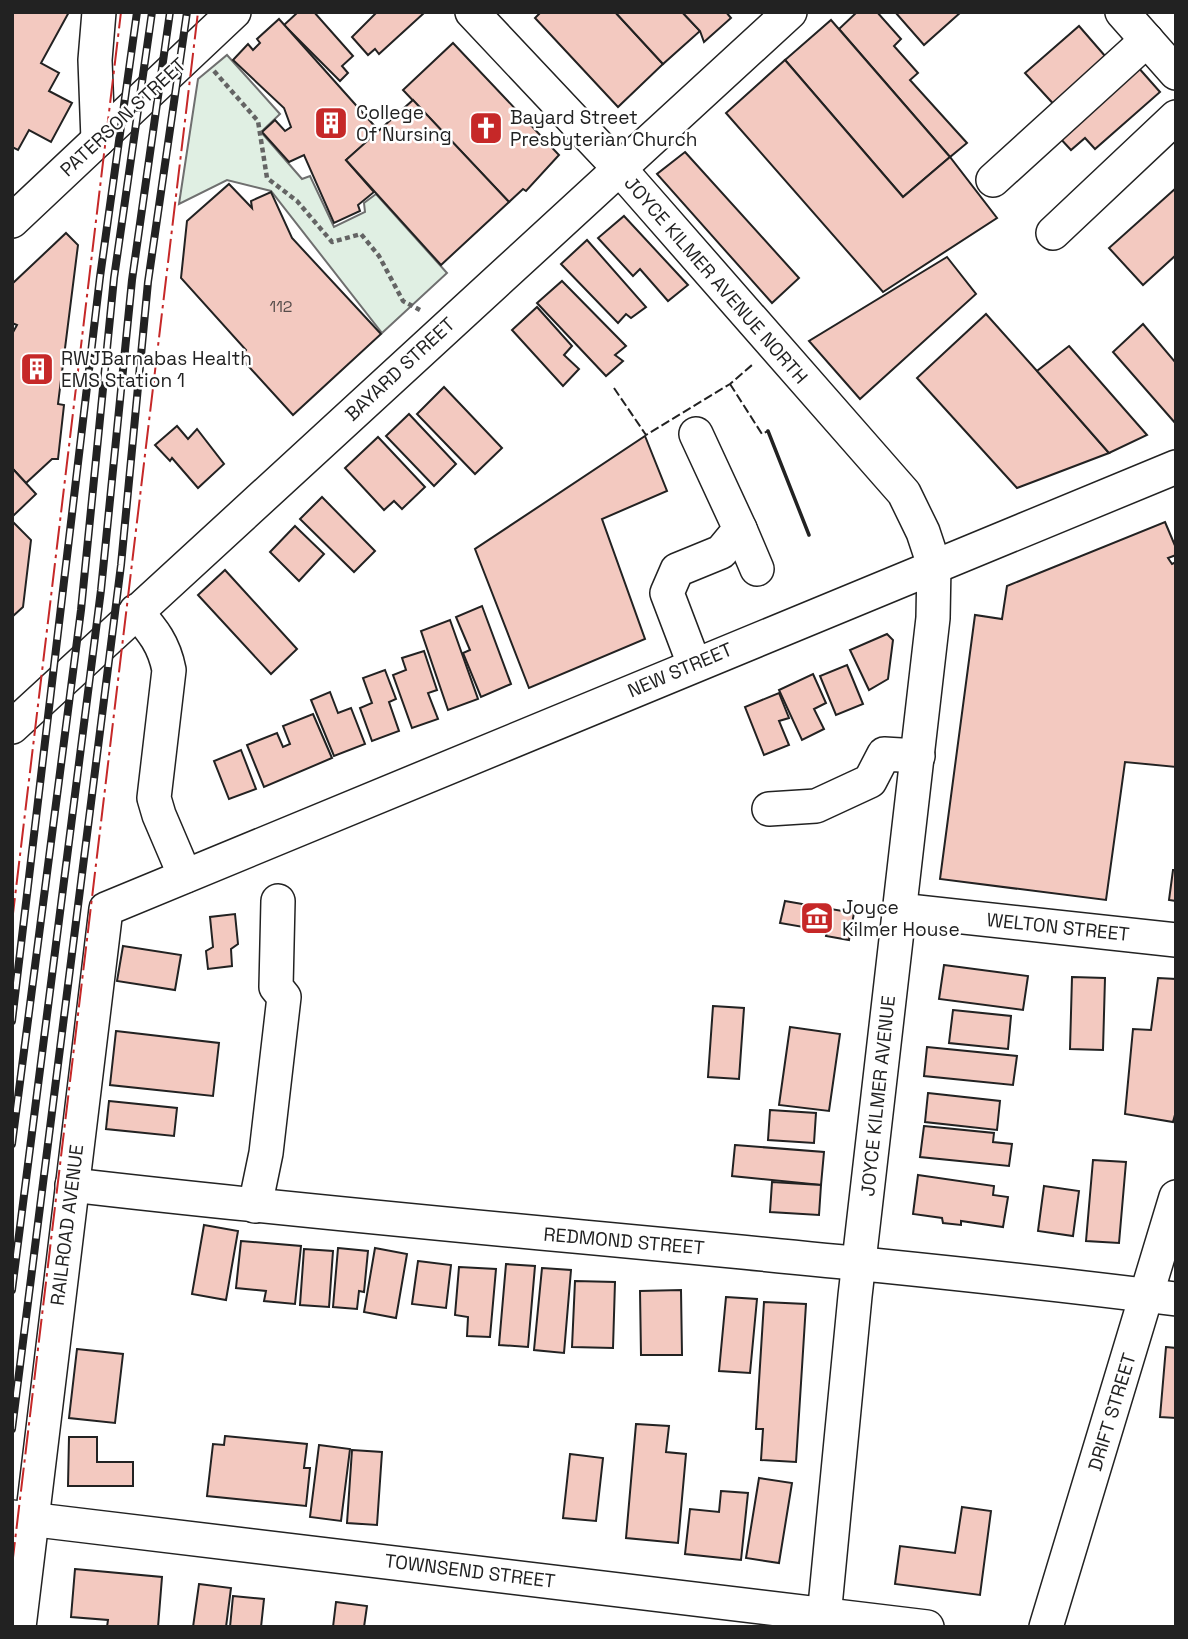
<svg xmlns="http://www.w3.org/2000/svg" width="1188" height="1639" viewBox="0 0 1188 1639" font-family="'Space Grotesk',sans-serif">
	<rect width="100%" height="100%" fill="#fff"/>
	<path fill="#e0efe3" stroke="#6f6f6f" stroke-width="2" d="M227,55L280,114L261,132L302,179L310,176L334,227L365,212L364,203L376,194L447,273L382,333L271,191L227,180L179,204L198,79Z"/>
	<g fill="#f3c9c0" stroke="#222" stroke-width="2">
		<path d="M12,12H69L41,63L59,73L49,91L72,103L51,142L29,130L18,150L12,147Z"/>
		<path d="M298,12H314L353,56L342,66L348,73L340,81L284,25Z"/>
		<path d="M377,12H423L424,13L379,54L375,49L368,55L352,37Z"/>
		<path d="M541,12H615L663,64L618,107L535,18Z"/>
		<path d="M615,12H682L700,31L663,64Z"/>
		<path d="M682,12H726L731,18L704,42L700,31Z"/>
		<path d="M857,12H877L901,39L894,46L918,73L910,80L967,143L950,157L839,29Z"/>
		<path d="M895,12H961L924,45Z"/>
		<path d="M279,19L379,131L346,160L374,192L358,205L360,211L334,223L304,155L289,162L262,132L275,120L285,131L291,127L284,108L233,60L248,44L253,50L260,43L257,39Z"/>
		<path d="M831,20L950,157L903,197L785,60Z"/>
		<path d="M1079,26L1112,64L1059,110L1025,73Z"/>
		<path d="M453,43L559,155L526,191L523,189L509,202L403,90Z"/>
		<path d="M785,60L903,197L950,157L997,218L883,292L726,113Z"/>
		<path d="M1137,66L1160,92L1095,149L1085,138L1071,150L1058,136Z"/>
		<path d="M413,100L509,202L441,265L346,160Z"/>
		<path d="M685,152L799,278L772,303L657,174Z"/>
		<path d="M229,184L252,208L251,201L271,192L292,238L381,334L293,415L240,357L246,350L181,278L187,221Z"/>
		<path d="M1176,188V255L1143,285L1109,248Z"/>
		<path d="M624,216L688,285L668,301L640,269L633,276L598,238Z"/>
		<path d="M66,233L78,245L58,404L64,405L58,459H52L26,483L12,468V334L17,325L12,323V284Z"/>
		<path d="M587,240L646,307L631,318L626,314L618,323L561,264Z"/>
		<path d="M947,257L976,294L860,399L809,341Z"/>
		<path d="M562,281L626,346L615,355L623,361L606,376L537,303Z"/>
		<path d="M537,307L572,346L564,355L579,369L563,386L512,330Z"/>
		<path d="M986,314L1037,371L1109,453L1017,488L917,378Z"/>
		<path d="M1143,324L1176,363V424L1113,352Z"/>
		<path d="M1069,346L1147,435L1109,453L1037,371Z"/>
		<path d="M444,387L502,448L475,474L417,414Z"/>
		<path d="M409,414L456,464L434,486L386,436Z"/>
		<path d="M177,426L188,439L197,429L224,464L198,488L172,458L170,461L155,445Z"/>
		<path d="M645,436L667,491L602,519L645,639L529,688L475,549Z"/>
		<path d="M378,437L425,487L402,509L394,501L384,510L345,468Z"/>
		<path d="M12,468L36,494L12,517Z"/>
		<path d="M322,497L375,551L354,572L300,519Z"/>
		<path d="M12,521L31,540L23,607L12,617Z"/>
		<path d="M1165,522L1176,548V555L1168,558L1172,564L1176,562V767L1125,762L1106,900L940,879L975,615L1002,619L1007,586Z"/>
		<path d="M295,526L324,554L299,581L270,552Z"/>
		<path d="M225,570L297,649L271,674L198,595Z"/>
		<path d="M482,606L511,684L481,697L463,653L470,650L456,617Z"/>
		<path d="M450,620L478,699L448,710L421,631Z"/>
		<path d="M887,634L893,640L888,679L869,690L850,650Z"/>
		<path d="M424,651L437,690L428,693L438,719L412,728L393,675L406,670L402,658Z"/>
		<path d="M847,665L863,704L836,715L820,676Z"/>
		<path d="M385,670L396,699L389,702L399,731L372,741L360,708L372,703L363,678Z"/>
		<path d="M813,674L826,703L814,709L824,729L802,740L779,690Z"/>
		<path d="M330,692L338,713L351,708L365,744L334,756L311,700Z"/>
		<path d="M779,693L789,718L779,721L789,745L764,755L745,707Z"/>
		<path d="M313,714L332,758L264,787L247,745L277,733L283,747L290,744L283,726Z"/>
		<path d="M241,750L256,789L229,799L214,761Z"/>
		<path d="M1173,870H1176V901L1169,900Z"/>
		<path d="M785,901L854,913L849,940L826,936L827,931L780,923Z"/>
		<path d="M235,914L238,944L231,949L232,966L208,969L206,951L213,947L210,917Z"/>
		<path d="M123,946L181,955L175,990L117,981Z"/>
		<path d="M944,965L1028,976L1023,1010L939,999Z"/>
		<path d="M1072,977L1105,978L1103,1050L1070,1049Z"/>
		<path d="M1158,978L1176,979V1111L1173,1122L1125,1114L1133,1029L1151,1030Z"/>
		<path d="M713,1006L744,1008L739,1079L708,1077Z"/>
		<path d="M953,1010L1011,1016L1008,1049L949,1043Z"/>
		<path d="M790,1027L840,1034L829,1111L779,1105Z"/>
		<path d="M116,1031L219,1043L213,1096L110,1085Z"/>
		<path d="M927,1047L1017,1056L1013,1085L924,1076Z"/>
		<path d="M928,1093L1000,1101L997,1130L925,1122Z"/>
		<path d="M109,1101L177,1108L174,1136L106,1129Z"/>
		<path d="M770,1110L816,1113L814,1143L768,1140Z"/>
		<path d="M924,1126L994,1133L993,1142L1012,1144L1009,1166L920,1157Z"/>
		<path d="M735,1145L824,1152L821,1185L732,1176Z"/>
		<path d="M1093,1160L1126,1162L1119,1243L1086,1241Z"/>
		<path d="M918,1175L994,1186L993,1195L1008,1197L1003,1227L961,1221V1225L943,1223L942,1218L913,1214Z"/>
		<path d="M772,1182L821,1185L819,1215L770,1212Z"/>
		<path d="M1044,1186L1079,1191L1073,1236L1038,1231Z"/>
		<path d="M204,1225L238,1231L226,1300L192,1294Z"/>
		<path d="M241,1241L301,1246L295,1304L264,1301L266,1291L236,1288Z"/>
		<path d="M338,1248L368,1251L364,1292L359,1291L357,1309L333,1307Z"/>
		<path d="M375,1248L407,1254L396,1318L364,1312Z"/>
		<path d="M304,1249L333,1251L329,1307L300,1305Z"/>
		<path d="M418,1261L451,1265L446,1308L412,1304Z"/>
		<path d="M506,1264L535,1266L528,1347L499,1345Z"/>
		<path d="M459,1267L496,1269L490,1337L467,1336L468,1317L455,1315Z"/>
		<path d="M542,1268L571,1270L564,1353L534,1350Z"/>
		<path d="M575,1281L615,1282L613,1348L572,1347Z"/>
		<path d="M681,1290L682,1355H641L640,1291Z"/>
		<path d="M726,1297L757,1299L750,1373L719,1371Z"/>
		<path d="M764,1302L806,1304L796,1462L761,1460L763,1429H756Z"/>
		<path d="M1166,1347L1176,1348V1418L1160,1417Z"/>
		<path d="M77,1349L123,1354L115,1423L69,1418Z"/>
		<path d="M636,1424L669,1426L666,1452L686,1454L678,1543L626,1538Z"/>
		<path d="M225,1436L307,1444L304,1468H310L306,1506L207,1496L213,1444L224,1445Z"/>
		<path d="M69,1437H97V1462H133V1486H68Z"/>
		<path d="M319,1445L350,1449L341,1521L310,1517Z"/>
		<path d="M352,1450L382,1452L377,1525L347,1523Z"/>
		<path d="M570,1454L603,1458L596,1521L563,1518Z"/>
		<path d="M759,1478L792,1483L779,1563L746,1558Z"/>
		<path d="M721,1491L748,1493L741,1560L685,1554L690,1509L719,1512Z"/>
		<path d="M962,1507L991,1511L980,1595L895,1584L900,1546L955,1553Z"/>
		<path d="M75,1569L162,1577L158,1627H107L108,1620L71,1617Z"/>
		<path d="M199,1584L231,1588L226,1627H193Z"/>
		<path d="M233,1596L264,1599L261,1627H230Z"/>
		<path d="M336,1602L367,1606L364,1627H333Z"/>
	</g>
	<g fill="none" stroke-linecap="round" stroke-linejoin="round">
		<g stroke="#222" stroke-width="36">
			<g id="minor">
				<path d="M472,12L618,167L904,493L923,532L934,565L933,618L855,1296L823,1627"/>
				<path d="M1122,12L1176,73"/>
				<path d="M98,140L95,60L99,12"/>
				<path d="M993,180L1147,40"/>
				<path d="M12,221L234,12"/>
				<path d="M1053,233L1176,117"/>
				<path d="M740,529L757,569"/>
				<path d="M136,611C153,631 164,644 169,670L154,798L159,815L185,876"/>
				<path d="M694,664L667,593L677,570L721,552L740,529L696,434"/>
				<path d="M12,727L790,12"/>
				<path d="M769,809L816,806L870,781L884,754L918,756"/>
				<path d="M899,910L1176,940"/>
				<path d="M72,1185C439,1228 809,1253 1176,1299"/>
				<path d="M255,1206L266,1153L284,997L276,987L278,901"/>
				<path d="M12,1517L927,1627"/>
				<path d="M19,1627L106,909L1176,467"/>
				<path d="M1046,1627L1176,1197"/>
			</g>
		</g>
		<path stroke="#646464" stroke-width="4.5" stroke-dasharray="5 3.5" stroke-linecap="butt" d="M214,71L258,121L267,178L297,201L332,242L361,234L379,256L403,301L420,310"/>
		<use href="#minor" stroke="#fff" stroke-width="33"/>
		<g stroke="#222" stroke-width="8">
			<g id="rail">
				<path d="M12,1021L100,277L137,12"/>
				<path d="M12,1144L81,610L114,278L152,12"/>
				<path d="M12,1290L101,590L132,280L170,12"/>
				<path d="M12,1429L121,565L148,282L187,12"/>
			</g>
		</g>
		<use href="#rail" stroke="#fff" stroke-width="5" stroke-dasharray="16" stroke-linecap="butt"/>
		<g stroke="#222" stroke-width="2" stroke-dasharray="9 3.5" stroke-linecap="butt">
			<path d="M730,384L762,434L768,431"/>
			<path d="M614,388L646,435L730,384L752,365"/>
		</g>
		<path stroke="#222" stroke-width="3.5" d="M768,431L809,535"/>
		<g stroke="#c62828" stroke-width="2" stroke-dasharray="24 5 3.5 5" stroke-linecap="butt">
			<path d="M12,922L121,12"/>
			<path d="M12,1566L198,12"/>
		</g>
	</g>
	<defs>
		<g id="building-square" transform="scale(1.75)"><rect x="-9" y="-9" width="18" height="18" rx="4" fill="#c62828" stroke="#fff"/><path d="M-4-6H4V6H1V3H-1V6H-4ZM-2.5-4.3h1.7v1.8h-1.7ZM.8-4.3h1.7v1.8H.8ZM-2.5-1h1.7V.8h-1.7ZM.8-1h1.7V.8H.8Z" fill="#fff"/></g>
		<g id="church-square" transform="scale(1.75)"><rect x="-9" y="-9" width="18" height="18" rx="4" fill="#c62828" stroke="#fff"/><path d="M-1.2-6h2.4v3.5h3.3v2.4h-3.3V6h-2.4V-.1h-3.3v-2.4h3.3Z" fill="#fff"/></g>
		<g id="museum-square" transform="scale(1.75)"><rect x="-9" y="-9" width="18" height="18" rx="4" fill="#c62828" stroke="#fff"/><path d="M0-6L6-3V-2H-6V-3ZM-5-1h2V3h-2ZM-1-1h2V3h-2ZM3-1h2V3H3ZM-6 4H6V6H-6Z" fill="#fff"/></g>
	</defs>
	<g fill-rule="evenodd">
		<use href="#building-square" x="331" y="123"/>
		<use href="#church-square" x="486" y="128"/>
		<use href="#building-square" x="37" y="369"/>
		<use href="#museum-square" x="817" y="918"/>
	</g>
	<g text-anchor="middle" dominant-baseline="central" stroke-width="5" stroke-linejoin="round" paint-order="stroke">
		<g font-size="16" fill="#564c4a">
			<text x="281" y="306">112</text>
		</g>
		<g font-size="19" fill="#222" stroke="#fff" text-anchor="start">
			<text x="356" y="112">College<tspan x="356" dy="22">Of Nursing</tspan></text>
			<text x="510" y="117">Bayard Street<tspan x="510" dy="22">Presbyterian Church</tspan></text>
			<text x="61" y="358">RWJBarnabas Health<tspan x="61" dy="22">EMS Station 1</tspan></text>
			<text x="842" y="907">Joyce<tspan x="842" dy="22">Kilmer House</tspan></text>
		</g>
		<g font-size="19" fill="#222" stroke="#fff">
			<text transform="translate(123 117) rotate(-43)">PATERSON STREET</text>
			<text transform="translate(716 280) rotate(49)">JOYCE KILMER AVENUE NORTH</text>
			<text transform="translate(400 369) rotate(-43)">BAYARD STREET</text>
			<text transform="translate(680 670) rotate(-23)">NEW STREET</text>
			<text transform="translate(1058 927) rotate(6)">WELTON STREET</text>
			<text transform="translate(878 1096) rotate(-84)">JOYCE KILMER AVENUE</text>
			<text transform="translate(67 1225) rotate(-83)">RAILROAD AVENUE</text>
			<text transform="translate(624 1241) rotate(5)">REDMOND STREET</text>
			<text transform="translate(1112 1412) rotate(-73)">DRIFT STREET</text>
			<text transform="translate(470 1571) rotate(7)">TOWNSEND STREET</text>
		</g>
	</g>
	<rect width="1188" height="1639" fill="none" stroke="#222222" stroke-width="28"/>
</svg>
